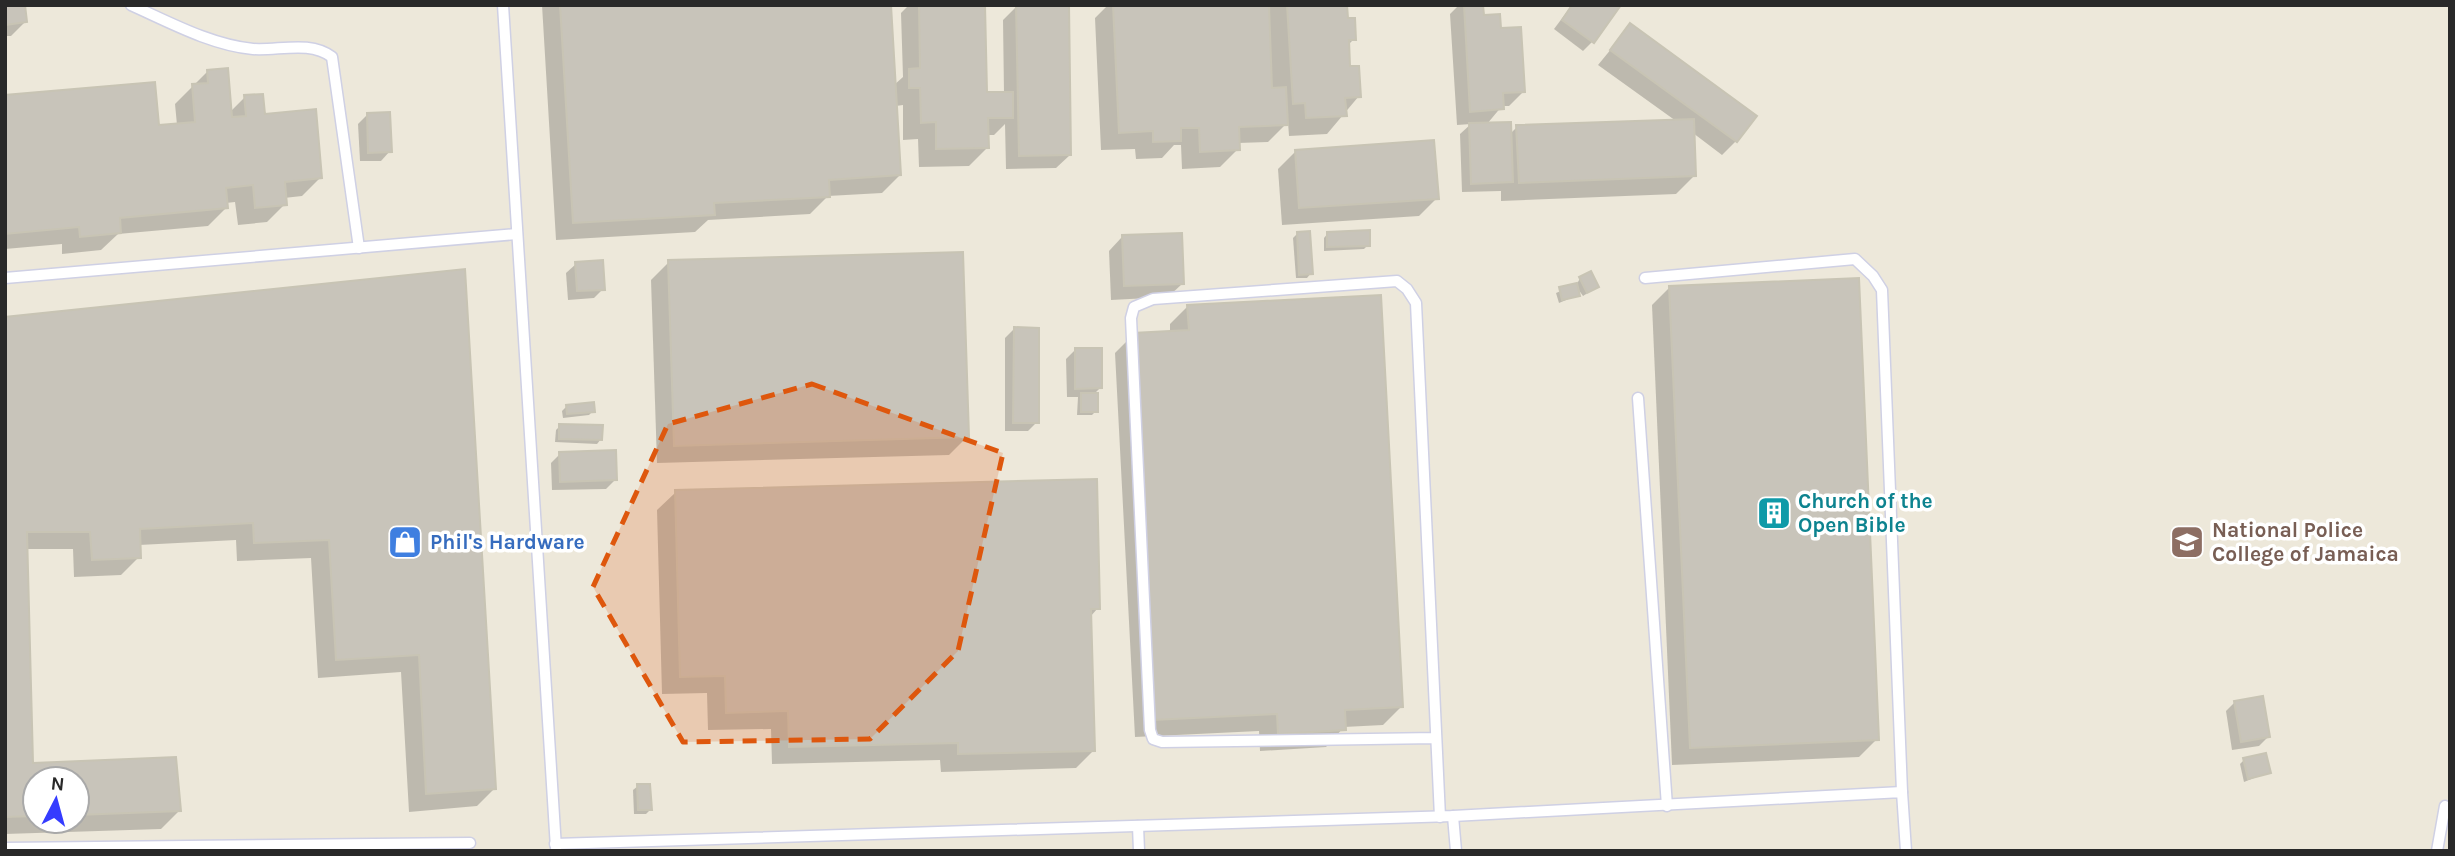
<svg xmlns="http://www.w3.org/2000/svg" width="2455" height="856" viewBox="0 0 2455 856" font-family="Karla,sans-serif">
	<rect width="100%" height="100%" fill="#ede8da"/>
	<g fill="#0003" fill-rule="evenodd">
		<path d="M5,5L25,22L11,36H5Z"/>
		<path d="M542,5H890L894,85L903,77L901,13L909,5H983L985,94H1004L1003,20L1017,6L1070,155L1056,168L1006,169L1005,124L994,135H987V148L969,166L919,167L918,139L903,140V105L896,106L900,175L882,193L828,196L810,214L708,220L695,232L556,240Z"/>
		<path d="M1108,5H1345L1346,20L1354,39L1347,46L1349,68L1359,96L1327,134L1289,136L1288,122L1268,142L1238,143V149L1220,167L1182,169L1181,145H1174L1162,158L1136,159L1135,149L1101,150L1095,18Z"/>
		<path d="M1459,5H1482V17L1499,30L1523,92L1509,106H1502L1487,124L1509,135L1517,127L1676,121L1598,65L1630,26L1736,141L1722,155L1693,133L1694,176L1676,194L1501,201V191L1462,192L1460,134L1471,124L1457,125L1450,14Z"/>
		<path d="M1572,5L1593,41L1583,51L1554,29Z"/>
		<path d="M207,72L230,112L245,97L320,178L302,196L284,198L285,204L267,222L238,225L235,202L226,203V208L208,226L118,234L101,250L62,254V244L5,249V97L157,127L177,125L175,104Z"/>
		<path d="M368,114L390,151L381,161H360L358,124Z"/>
		<path d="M1296,151L1437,198L1419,216L1282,225L1278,169Z"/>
		<path d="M1298,233L1311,273L1307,278H1296L1293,238Z"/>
		<path d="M1328,233L1368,245L1364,249L1324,251V238Z"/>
		<path d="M1122,237L1182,284L1168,297L1111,300L1109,251Z"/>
		<path d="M669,262L967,437L949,455L657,463L651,280Z"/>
		<path d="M576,264L603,289L594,298L568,300L566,273Z"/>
		<path d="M463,271L495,788L477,806L409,812L401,672L318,678L311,558L237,561L236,540L139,545V557L121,575L74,577L73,549H26L32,765L174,759L179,811L161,829L5,834V318ZM35,779H77V821H35Z"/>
		<path d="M1580,278L1597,287L1583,296L1576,286L1578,295L1559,303L1556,293L1577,284Z"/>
		<path d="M1670,287L1877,739L1859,757L1672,765L1652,305Z"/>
		<path d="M1188,306L1401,707L1383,725L1344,727L1326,747L1260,751L1259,731L1135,737L1115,353L1133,335L1170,333V324Z"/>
		<path d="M1014,329L1037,422L1028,431H1005V338Z"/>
		<path d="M1075,350L1100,388L1093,395L1096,411L1092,415H1077L1078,397H1067L1066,359Z"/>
		<path d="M567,406L593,411L589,415L563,418L562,411Z"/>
		<path d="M560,426L601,439L597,444L555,442L556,430Z"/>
		<path d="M560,454L615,480L606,489L552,490L551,463Z"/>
		<path d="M676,492L1098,608L1090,617L1094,750L1076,768L941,772L940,760L772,764L771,729L708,730L707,693L662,694L657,510Z"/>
		<path d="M2235,702L2268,737L2259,746L2232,750L2226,711Z"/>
		<path d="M2244,760L2269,772L2244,782L2240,764Z"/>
		<path d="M638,786L650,810L646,814H634L633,790Z"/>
	</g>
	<g fill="#c8c4ba" stroke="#c8c4b4" stroke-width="2">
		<path d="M5,5H25L27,22L5,25Z"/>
		<path d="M560,5H891L901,175L829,180L830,197L714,203L715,215L573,223Z"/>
		<path d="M919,5H985L987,92H1013V118H988L989,148L936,149V122L921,123L920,88H909V69L920,68Z"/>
		<path d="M1016,5H1069L1071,155L1019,156Z"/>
		<path d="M1113,5H1269L1272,88L1286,87L1288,125L1239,127L1240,150L1200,152L1199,128H1181V141L1153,142V131L1119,133Z"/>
		<path d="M1287,5H1347L1348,18H1355L1356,40H1349L1350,66H1359L1361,97L1345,98L1347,116L1306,118L1305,103L1293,104Z"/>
		<path d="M1464,5H1483L1484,15L1500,14L1501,28L1521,27L1525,92L1503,93L1504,109L1470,112Z"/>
		<path d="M1572,5H1621L1594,43L1562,20Z"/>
		<path d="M1630,23L1757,116L1737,142L1610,50Z"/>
		<path d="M228,68L232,117L246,116L244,95L263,94L265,114L316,109L322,178L285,182L287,205L255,208L253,185L226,188L228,208L120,218L121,233L80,237L79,227L5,234V95L155,82L159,125L195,122L192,84L208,83L207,70Z"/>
		<path d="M390,112L392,152L368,153L367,113Z"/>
		<path d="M1694,119L1696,176L1519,183L1516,125Z"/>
		<path d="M1511,122L1513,182L1471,184L1469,123Z"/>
		<path d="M1434,140L1439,199L1299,208L1295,150Z"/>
		<path d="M1370,230V246L1327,247V232Z"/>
		<path d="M1310,231L1313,274L1299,275L1297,232Z"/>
		<path d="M1182,233L1184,284L1124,286L1122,235Z"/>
		<path d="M963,252L969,437L674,446L668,260Z"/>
		<path d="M603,260L605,290L577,291L575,262Z"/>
		<path d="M465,269L496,789L426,794L419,655L336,660L329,540L254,543L253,523L140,529L141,558L92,560L90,532H27L33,763L176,757L181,811L77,815V779H35V816L5,817V317Z"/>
		<path d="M1591,271L1599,287L1587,293L1579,277Z"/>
		<path d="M1859,278L1879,740L1690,748L1669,286Z"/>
		<path d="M1577,283L1580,296L1562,300L1559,287Z"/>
		<path d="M1381,295L1403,707L1345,710L1346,730L1278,734L1277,714L1153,720L1133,333L1189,330L1187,305Z"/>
		<path d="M1014,327L1039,328V423H1013Z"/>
		<path d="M1075,348H1102V388L1075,389Z"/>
		<rect x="1081" y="393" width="17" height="19"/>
		<path d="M594,402L595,412L567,414L566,405Z"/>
		<path d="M559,424L603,425L602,440L559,439Z"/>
		<path d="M616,450L617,480L560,482L559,452Z"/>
		<path d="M1097,479L1100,609H1091L1095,751L958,754V743L789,747L788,711L726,713L725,676L680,677L675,490Z"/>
		<path d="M2263,696L2270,737L2241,742L2234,701Z"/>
		<path d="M2266,753L2271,773L2248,779L2243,758Z"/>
		<path d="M637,784H650L652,810H638Z"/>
	</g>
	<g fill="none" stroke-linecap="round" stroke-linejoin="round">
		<g stroke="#cfd0e4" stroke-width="13">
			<g id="lane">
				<path d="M131,5C169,22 211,45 253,49C278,51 310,40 332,57L359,248"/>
				<path d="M503,5L556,848"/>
				<path d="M5,278L517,234"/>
				<path d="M1645,278L1855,259L1873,276L1882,290L1902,792"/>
				<path d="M1638,398L1667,806"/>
				<path d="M1436,738L1162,742L1153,739L1150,730L1131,318L1134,307L1153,299L1397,281L1407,289L1416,303L1440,817"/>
				<path d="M1453,816L1456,851"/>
				<path d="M1138,826L1139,851"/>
				<path d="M555,844L1453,816L1902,792L1906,851"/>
				<path d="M5,848L470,843"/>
				<path d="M2437,851L2445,806"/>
			</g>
		</g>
		<use href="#lane" stroke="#fff" stroke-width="10"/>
	</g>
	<path fill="#de570d" fill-opacity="0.2" stroke="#de570d" stroke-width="5" stroke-dasharray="14 9" stroke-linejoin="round" d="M812,384L1003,453L958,651L870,739L683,742L593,587L668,424Z"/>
	<defs>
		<g id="building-square" transform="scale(1.75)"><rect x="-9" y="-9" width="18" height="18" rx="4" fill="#0f9aa8" stroke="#fff"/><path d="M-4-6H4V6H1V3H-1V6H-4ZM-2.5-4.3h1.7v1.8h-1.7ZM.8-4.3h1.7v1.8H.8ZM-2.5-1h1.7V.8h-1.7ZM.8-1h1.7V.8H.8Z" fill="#fff"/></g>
		<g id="shop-square" transform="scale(1.75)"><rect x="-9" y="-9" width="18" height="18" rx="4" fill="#3f7fe0" stroke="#fff"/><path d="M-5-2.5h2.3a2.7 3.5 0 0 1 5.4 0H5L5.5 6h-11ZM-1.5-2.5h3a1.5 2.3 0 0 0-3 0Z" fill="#fff"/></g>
		<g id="university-square" transform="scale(1.75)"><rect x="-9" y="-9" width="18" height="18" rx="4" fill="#8d6e63" stroke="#fff"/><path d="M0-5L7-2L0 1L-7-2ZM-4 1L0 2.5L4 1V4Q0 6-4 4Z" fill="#fff"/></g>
	</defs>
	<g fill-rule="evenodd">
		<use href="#building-square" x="1774" y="513"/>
		<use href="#shop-square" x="405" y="542"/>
		<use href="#university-square" x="2187" y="542"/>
	</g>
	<g text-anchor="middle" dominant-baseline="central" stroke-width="7" stroke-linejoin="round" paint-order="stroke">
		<g font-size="21" font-weight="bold" fill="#0d838f" stroke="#fff" text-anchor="start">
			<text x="1798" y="501">Church of the<tspan x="1798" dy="24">Open Bible</tspan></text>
		</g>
		<g font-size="21" font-weight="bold" fill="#785e54" stroke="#fff" text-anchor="start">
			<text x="2212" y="530">National Police<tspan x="2212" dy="24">College of Jamaica</tspan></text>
		</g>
		<g font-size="21" font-weight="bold" fill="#366cbe" stroke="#fff" text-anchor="start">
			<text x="430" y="542">Phil's Hardware</text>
		</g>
	</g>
	<rect width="2455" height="856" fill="none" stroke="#292929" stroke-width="14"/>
	<g transform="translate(56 800) rotate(6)"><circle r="33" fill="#ffffff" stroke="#a9a9a9" stroke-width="2"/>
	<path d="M0-5L12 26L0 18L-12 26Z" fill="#353cff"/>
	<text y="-10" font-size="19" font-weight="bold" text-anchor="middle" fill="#292929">N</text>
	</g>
</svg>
